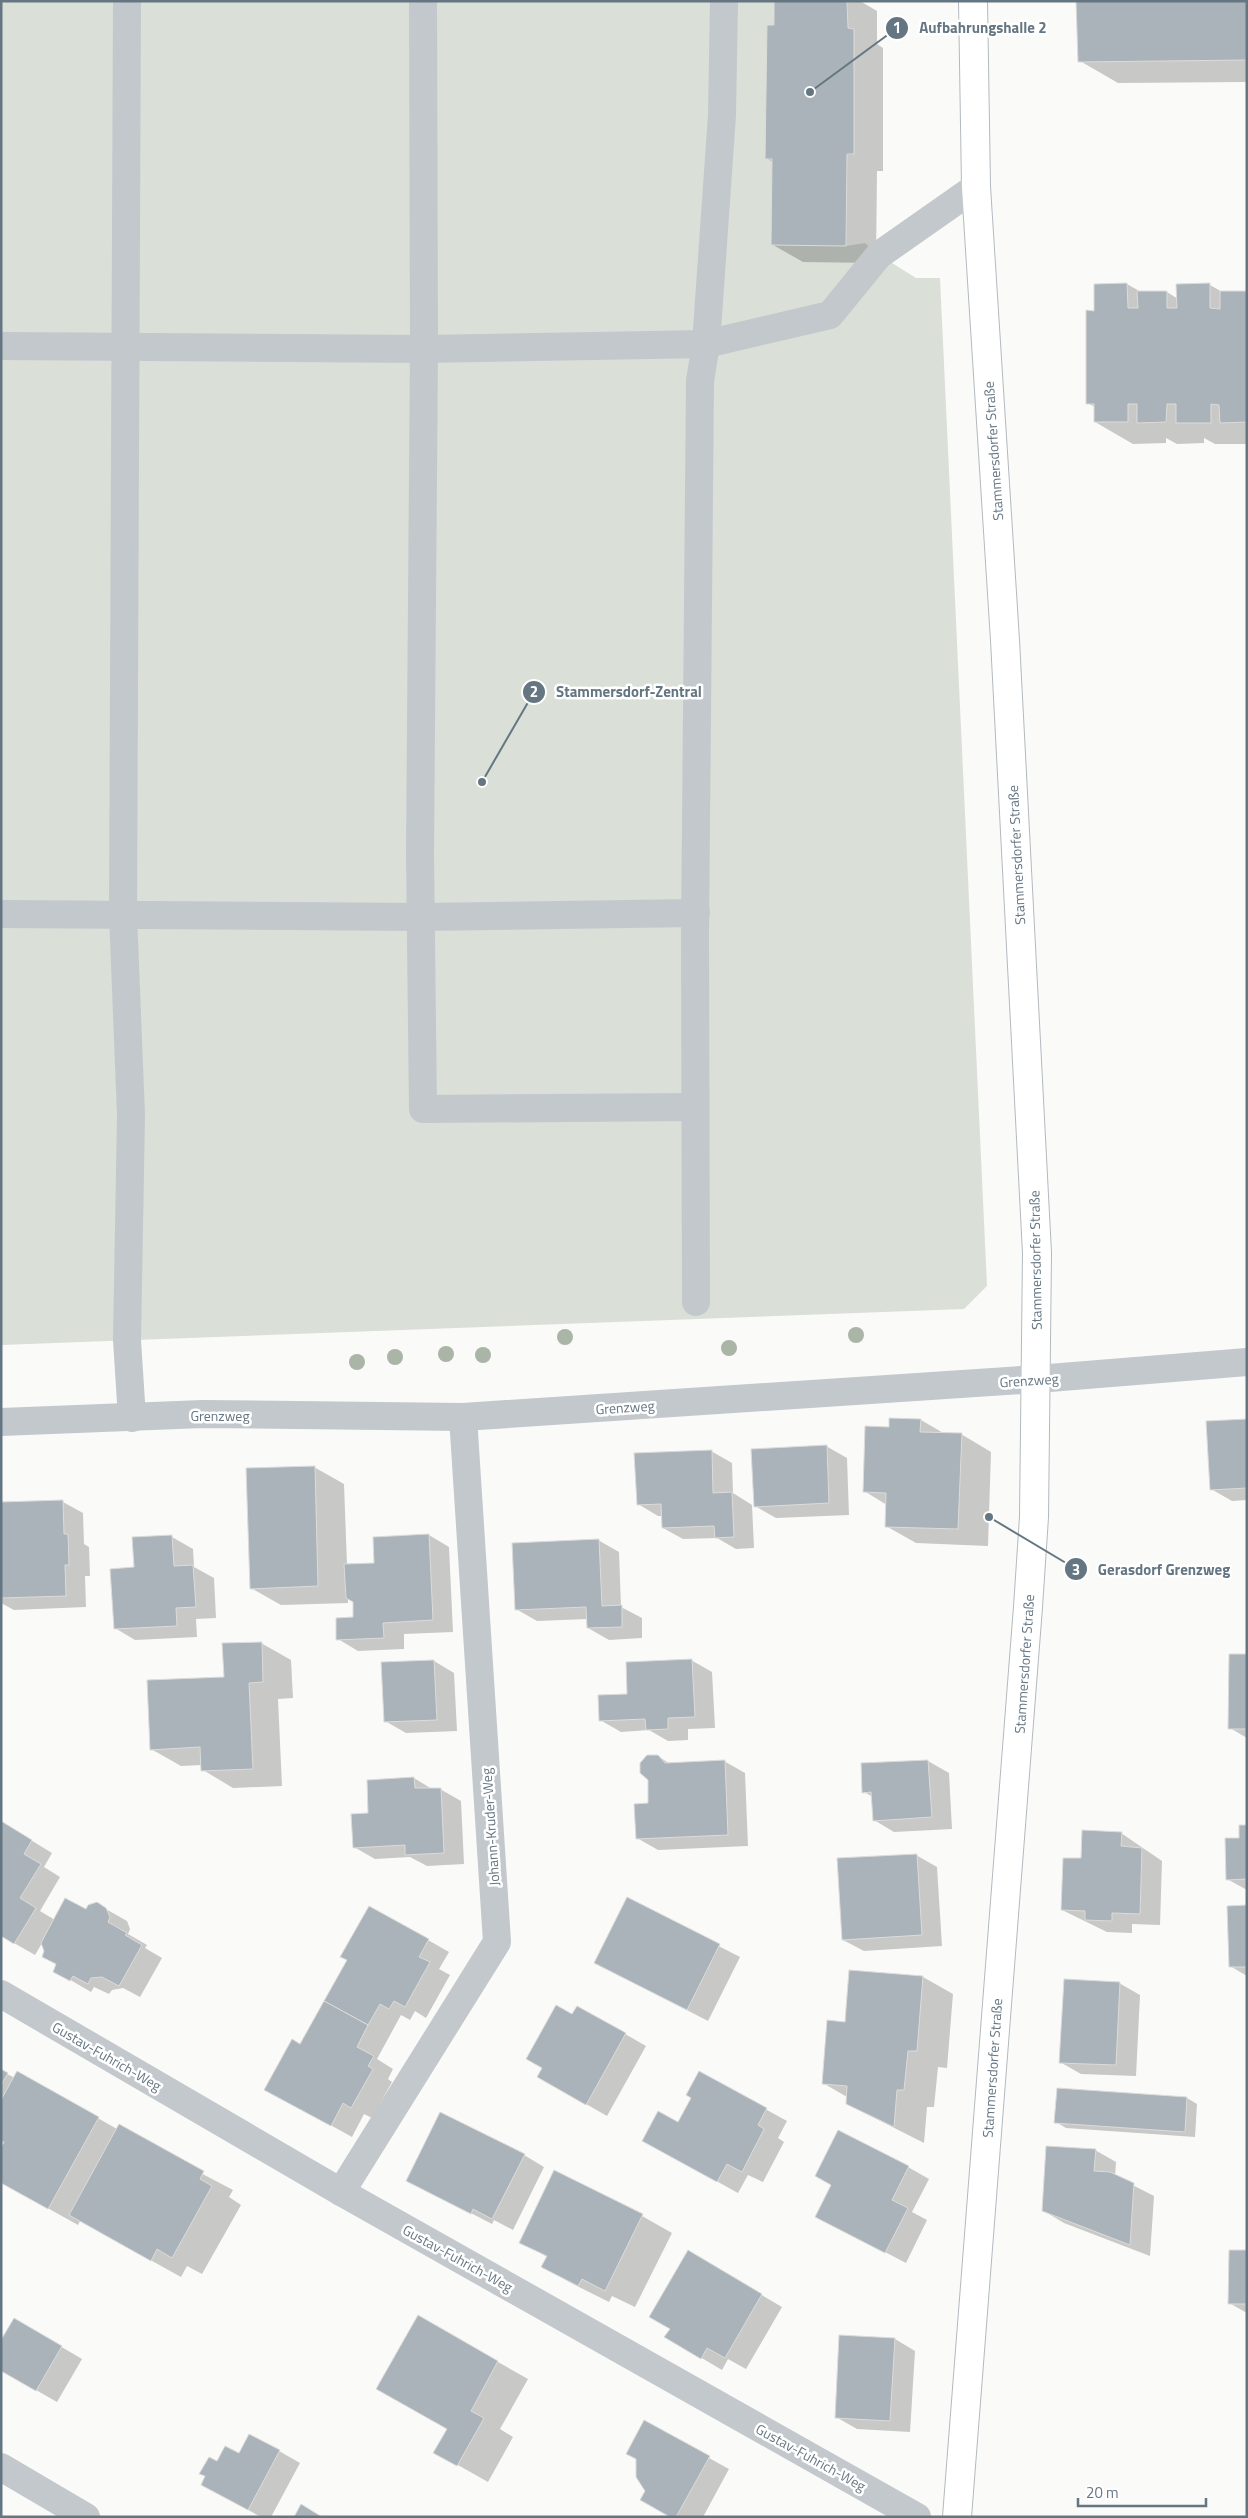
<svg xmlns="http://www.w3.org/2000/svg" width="1248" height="2518" viewBox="0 0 1248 2518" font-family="'Titillium Web',sans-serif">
	<rect width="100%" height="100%" fill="#fafaf8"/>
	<path fill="#dadfd7" d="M1,1H847L848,28L854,29V154L847,155L846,246L865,243L879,255L916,278H940L987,1286L964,1309L1,1345Z"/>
	<g fill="#0003">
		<path d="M775,1H860L877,11V44L883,48V171H877L876,263L803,262L773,245V162L766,158Z"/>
		<path d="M1247,1V82L1118,83L1080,61Z"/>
		<path d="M1127,284L1141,292H1167L1178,299L1210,285L1224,293H1247V444H1215L1204,438V443L1177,444L1166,438V443L1133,444L1095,422V407L1087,403L1095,312V285Z"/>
		<path d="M890,1419L921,1420L945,1434H961L991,1452L988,1546L916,1543L886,1526L887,1505L864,1491L890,1428Z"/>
		<path d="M1247,1420V1500L1232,1501L1211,1489Z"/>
		<path d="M826,1446L847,1458L849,1515L776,1518L755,1506Z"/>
		<path d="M711,1451L732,1463L733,1493L752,1505L754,1548L736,1549L717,1538L683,1539L663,1528L662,1516H658L638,1504Z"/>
		<path d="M314,1467L344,1484L347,1565L375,1564L429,1535L449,1547L453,1632L404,1634V1649L358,1651L338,1639L355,1618L354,1602L348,1598V1603L281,1605L251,1588Z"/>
		<path d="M63,1502L83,1513L84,1544L89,1547L90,1576H85L86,1607L14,1610L1,1603V1504Z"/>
		<path d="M172,1537L193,1549L194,1567L214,1578L216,1618L196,1619L197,1637L135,1640L115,1628L135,1568L133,1539Z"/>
		<path d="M598,1540L619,1552L621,1607L642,1618V1638L609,1640L588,1628V1619L537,1621L516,1609Z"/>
		<path d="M261,1643L291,1660L293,1698L278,1699L282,1786L233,1788L203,1770L202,1765L181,1766L151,1749Z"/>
		<path d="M1247,1656V1738L1230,1728Z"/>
		<path d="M691,1660L712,1672L715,1728L688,1729V1740L668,1741L649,1730L621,1732L600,1720L629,1695Z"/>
		<path d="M434,1661L454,1673L457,1731L406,1733L385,1721Z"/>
		<path d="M658,1756L670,1764L724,1761L745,1773L748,1846L658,1850L637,1838L650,1804Z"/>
		<path d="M928,1761L949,1773L952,1829L894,1832L874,1820L873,1797L864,1792Z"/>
		<path d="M414,1778L432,1789H440L461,1801L464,1864L427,1866L410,1857L375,1859L354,1847L369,1814Z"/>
		<path d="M1247,1826V1890L1227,1879Z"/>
		<path d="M16,1831L52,1853L44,1867L60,1877L40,1911L55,1920L87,1910L97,1904L127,1921L130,1929L128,1934L147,1945L145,1948L162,1958L140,1997L123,1988L112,1990L109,1994L94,1987L91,1992L55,1971L58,1965L42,1943L35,1955L14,1943Z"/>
		<path d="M1121,1833L1162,1861L1160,1925L1132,1924V1933L1107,1932L1062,1910Z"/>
		<path d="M916,1855L937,1867L942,1946L864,1951L843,1940Z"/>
		<path d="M627,1899L740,1957L708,2021L596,1963Z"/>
		<path d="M1247,1906V1976L1230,1966Z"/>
		<path d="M370,1907L449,1952L439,1969L450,1975L426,2018L415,2011L410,2020L401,2015L377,2059L393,2069L388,2079L392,2082L372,2118L364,2114L352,2137L287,2101L300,2046L348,1960Z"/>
		<path d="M923,1977L953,1994L947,2068L938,2067L934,2107H927L924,2143L847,2104V2097L823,2083L846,2023Z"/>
		<path d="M1119,1983L1140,1995L1136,2076L1081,2074L1060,2062Z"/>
		<path d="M578,2007L646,2046L607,2116L539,2077Z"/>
		<path d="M1,2071L15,2078L18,2073L117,2129L233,2190L229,2197L241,2205L202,2274L187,2266L181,2277L80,2221L78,2225L1,2182L5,2144L1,2142Z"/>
		<path d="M700,2073L787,2121L778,2138L784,2142L763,2182L748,2175L738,2193L664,2152L692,2098Z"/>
		<path d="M1187,2098L1197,2104L1195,2137L1066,2128L1056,2122Z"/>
		<path d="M1095,2150L1116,2162L1115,2176L1154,2196L1150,2256L1064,2223L1044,2211Z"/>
		<path d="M524,2155L544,2167L513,2230L494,2220L492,2224L407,2180Z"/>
		<path d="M908,2167L929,2179L912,2212L927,2220L906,2263L816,2216Z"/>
		<path d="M642,2216L672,2233L635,2307L612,2296L609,2302L573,2284L543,2267L547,2257L521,2242Z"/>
		<path d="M1247,2251V2313L1229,2303Z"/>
		<path d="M689,2252L782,2307L746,2369L728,2359L722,2370L666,2337L671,2328Z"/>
		<path d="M418,2317L528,2379L500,2429L513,2437L488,2482L435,2452L448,2429Z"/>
		<path d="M14,2319L82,2359L57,2402L1,2370Z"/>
		<path d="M895,2339L915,2351L910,2432L857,2429L836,2417Z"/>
		<path d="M279,2451L300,2463L271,2517H261L223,2496L217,2463L239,2455Z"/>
		<path d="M709,2458L729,2469L703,2517H672Z"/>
	</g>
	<g fill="#aab3b9" stroke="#dcdcda">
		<path d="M774,1H847L848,28L854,29V154H847L846,246L771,245L772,159H765L767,25H774Z"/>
		<path d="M1076,1H1247V60L1078,62Z"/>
		<path d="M1127,283L1128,308H1138L1137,291H1167V308H1177L1176,284L1210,283V308L1220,309V291H1247V422L1220,423L1219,405L1211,404V423H1176V404H1167L1166,422L1137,423V404H1128V422H1094V404H1086V310L1094,311V284Z"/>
		<path d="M889,1418L921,1419L920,1432L962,1433L958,1529L885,1527L886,1493L863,1492L865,1426L889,1427Z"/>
		<path d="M1247,1419V1488L1210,1490L1206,1421Z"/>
		<path d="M827,1445L829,1503L754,1507L751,1449Z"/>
		<path d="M712,1450L713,1493L732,1492L734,1537L715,1538L714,1526L662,1528L661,1504L637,1505L634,1453Z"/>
		<path d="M315,1466L318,1586L250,1589L246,1468Z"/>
		<path d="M63,1500L64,1534H68L69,1565H65L66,1596L1,1598V1502Z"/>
		<path d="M429,1534L433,1620L383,1623L384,1638L336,1640V1618L353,1617V1602L346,1598L344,1564L374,1563L373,1537Z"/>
		<path d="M172,1535L174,1566L193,1565L196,1607L176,1608L177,1626L114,1629L110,1569L134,1567L132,1537Z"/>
		<path d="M599,1539L602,1606L622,1605V1627L587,1628L586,1607L515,1610L512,1543Z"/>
		<path d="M262,1642L263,1682L249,1683L253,1769L201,1771L200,1747L150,1750L147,1680L224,1677L222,1643Z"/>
		<path d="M1229,1654H1247V1729H1228Z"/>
		<path d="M692,1659L695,1717L668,1718V1729L646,1730L645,1719L599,1721L598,1695L627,1694L626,1662Z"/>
		<path d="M434,1660L437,1720L384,1722L381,1662Z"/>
		<path d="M647,1755H658L665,1763L725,1760L728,1835L636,1839L634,1804L648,1803V1780L640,1773V1763Z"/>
		<path d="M928,1760L932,1817L873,1821L871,1792L862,1793L861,1763Z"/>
		<path d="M414,1777L415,1788H441L444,1853L405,1855V1845L353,1848L351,1814L368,1813L367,1780Z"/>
		<path d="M1,1821L32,1840L24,1854L41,1864L20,1898L36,1908L14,1944L1,1936Z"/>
		<path d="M1239,1825H1247V1879L1226,1880L1225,1838H1239Z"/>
		<path d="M1082,1830L1122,1832L1121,1846L1142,1848L1140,1914L1112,1913V1921L1085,1920V1911L1061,1910L1063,1858H1081Z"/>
		<path d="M917,1854L922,1935L842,1940L837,1858Z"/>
		<path d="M627,1897L720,1944L687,2010L594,1963Z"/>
		<path d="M65,1898L86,1909L88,1905L97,1902L106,1908L110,1917L108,1922L127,1933L125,1935L142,1945L119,1986L102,1977L91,1978L88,1984L73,1976L70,1981L53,1972L56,1964L42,1957L44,1951L41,1943Z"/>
		<path d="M1247,1905V1967H1229L1227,1906Z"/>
		<path d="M369,1906L429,1939L419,1957L430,1962L405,2007L394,2001L389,2009L380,2004L368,2025L324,2001L347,1960L340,1957Z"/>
		<path d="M849,1970L923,1976L917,2051H908L904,2090H897L894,2127L846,2104L847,2086L822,2084L827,2020L845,2022Z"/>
		<path d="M1064,1979L1120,1982L1116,2065L1059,2063Z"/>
		<path d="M324,2001L368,2025L357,2047L374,2056L368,2066L373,2069L351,2108L343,2103L331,2126L264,2090L292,2039L300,2044Z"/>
		<path d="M556,2005L572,2014L577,2006L626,2033L586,2105L537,2077L542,2068L526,2059Z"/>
		<path d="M1,2069L8,2073L1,2085Z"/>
		<path d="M17,2071L99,2117L48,2209L1,2183V2147L4,2142L1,2141V2100Z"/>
		<path d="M699,2071L767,2108L758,2125L764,2129L742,2172L727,2164L717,2182L642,2141L658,2111L678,2122L691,2098L686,2095Z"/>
		<path d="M1057,2088L1187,2097L1185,2132L1054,2123Z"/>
		<path d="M440,2112L525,2154L492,2219L473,2209L471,2214L406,2181Z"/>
		<path d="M119,2124L204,2171L200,2179L212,2186L172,2258L157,2249L151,2261L69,2215Z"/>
		<path d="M838,2130L909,2166L892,2200L908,2208L885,2253L815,2217L831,2185L815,2176Z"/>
		<path d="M1046,2146L1096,2149L1094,2171L1110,2172L1134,2183L1130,2245L1042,2211Z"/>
		<path d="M554,2170L643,2214L605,2291L582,2279L578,2286L541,2267L547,2256L519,2243Z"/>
		<path d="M688,2250L762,2294L725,2358L707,2348L701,2359L664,2337L670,2329L649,2317Z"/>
		<path d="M1229,2250H1247V2304H1228Z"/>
		<path d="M418,2315L498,2361L471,2411L484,2418L457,2466L433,2453L447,2429L376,2389Z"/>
		<path d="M14,2318L62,2346L36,2391L1,2371V2340Z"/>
		<path d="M839,2335L895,2338L890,2421L835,2418Z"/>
		<path d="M644,2420L710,2456L676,2517H670L640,2500L645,2491L636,2477V2459L626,2454Z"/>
		<path d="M249,2434L280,2450L248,2510L201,2485L205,2476L199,2474L209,2457L217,2461L225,2446L239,2453Z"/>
		<path d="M301,2504L322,2517H294Z"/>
	</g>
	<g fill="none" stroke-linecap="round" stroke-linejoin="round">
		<g stroke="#b3babf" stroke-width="30">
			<path id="secondary" d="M957,2517L1028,1607L1034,1517L1037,1253L1005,640L976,187L973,1"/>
		</g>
		<g stroke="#c3c8cc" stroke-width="28">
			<path d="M127,1L123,914L131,1115L127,1340L132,1418"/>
			<path d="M423,1L424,349L420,854L423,1109L695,1107"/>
			<path d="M1,346L424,349L706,344L830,315L879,255L976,187"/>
			<path d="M1,914L420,917L696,913"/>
			<path d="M696,1302L695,935L700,381L706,344L722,115L724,1"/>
		</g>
		<g stroke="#c3c8cc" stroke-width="28">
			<path d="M1037,1379L1247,1362"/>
			<path d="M1,1994L341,2192L917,2517"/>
			<path d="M341,2192L497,1942L463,1417"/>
			<path d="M1,2467L86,2517"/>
		</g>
		<path stroke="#c3c8cc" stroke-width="28" d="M1,1422L203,1414L463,1417L1037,1379"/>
		<use href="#secondary" stroke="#fff" stroke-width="28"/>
	</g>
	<g fill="#aab4a7">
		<circle cx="856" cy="1335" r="8"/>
		<circle cx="565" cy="1337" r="8"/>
		<circle cx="729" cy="1348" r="8"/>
		<circle cx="446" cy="1354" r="8"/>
		<circle cx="483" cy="1355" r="8"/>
		<circle cx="395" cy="1357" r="8"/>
		<circle cx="357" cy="1362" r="8"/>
	</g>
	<g text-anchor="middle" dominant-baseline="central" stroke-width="5" stroke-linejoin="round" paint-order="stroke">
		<g font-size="14" fill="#657683" stroke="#fff">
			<text transform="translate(993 451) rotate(-94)">Stammersdorfer Straße</text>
			<text transform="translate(1016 855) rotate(-93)">Stammersdorfer Straße</text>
			<text transform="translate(1035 1260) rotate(-91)">Stammersdorfer Straße</text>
			<text transform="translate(1029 1380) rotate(-4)">Grenzweg</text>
			<text transform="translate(625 1407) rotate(-4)">Grenzweg</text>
			<text x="220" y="1415">Grenzweg</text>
			<text transform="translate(1024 1664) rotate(-86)">Stammersdorfer Straße</text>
			<text transform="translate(490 1827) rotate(-94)">Johann-Kruder-Weg</text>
			<text transform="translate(107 2056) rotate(30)">Gustav-Fuhrich-Weg</text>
			<text transform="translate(992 2068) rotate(-86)">Stammersdorfer Straße</text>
			<text transform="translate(458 2258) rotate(29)">Gustav-Fuhrich-Weg</text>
			<text transform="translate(811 2457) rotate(29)">Gustav-Fuhrich-Weg</text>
		</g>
	</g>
	<path fill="none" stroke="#657683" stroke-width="2" d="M810 92L897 28M482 782L534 692M989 1517L1076 1569"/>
	<g fill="#657683" stroke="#fff" stroke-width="2">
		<circle cx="810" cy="92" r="5"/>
		<circle cx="482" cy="782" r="5"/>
		<circle cx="989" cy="1517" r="5"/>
		<circle cx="897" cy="28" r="12"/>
		<circle cx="534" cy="692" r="12"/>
		<circle cx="1076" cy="1569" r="12"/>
	</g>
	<g font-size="15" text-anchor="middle" font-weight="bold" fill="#fff">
		<text x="897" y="33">1</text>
		<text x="534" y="697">2</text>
		<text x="1076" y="1575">3</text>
	</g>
	<g font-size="15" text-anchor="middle" font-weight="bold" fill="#657683" stroke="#fff" stroke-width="5" stroke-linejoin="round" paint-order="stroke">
		<text x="983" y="33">Aufbahrungshalle 2</text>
		<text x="629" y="697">Stammersdorf-Zentral</text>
		<text x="1164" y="1575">Gerasdorf Grenzweg</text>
	</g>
	<rect width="1248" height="2518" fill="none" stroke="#657683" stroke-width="5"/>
	<path d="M1078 2498v8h128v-8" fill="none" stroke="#657683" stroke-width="2.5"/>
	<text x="1086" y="2498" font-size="15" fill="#657683" stroke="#ffffff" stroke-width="4" paint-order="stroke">20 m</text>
</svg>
